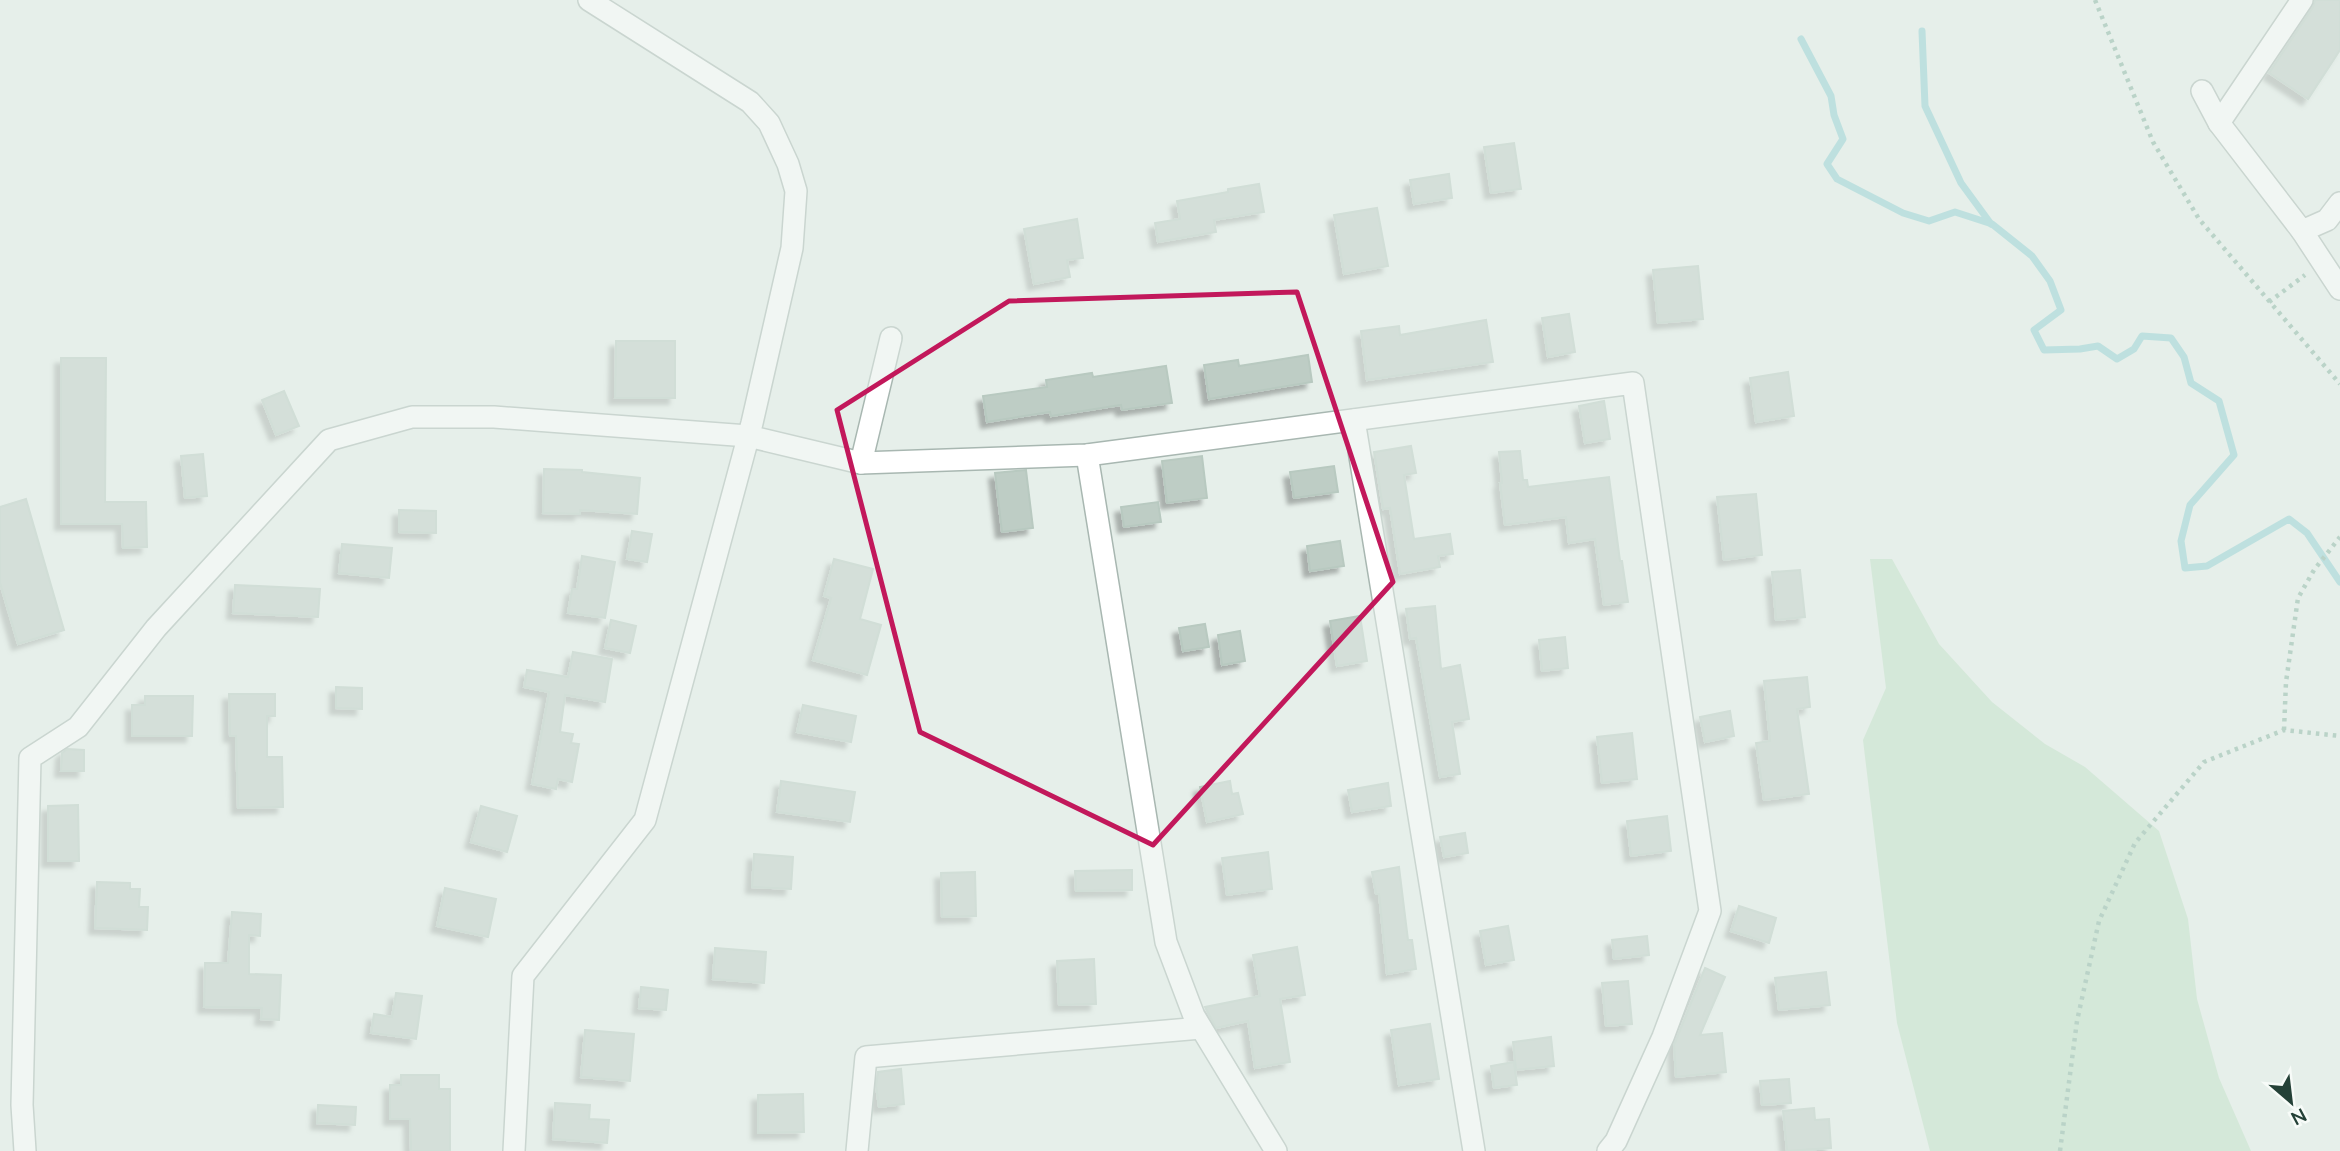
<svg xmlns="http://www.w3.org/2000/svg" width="2340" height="1151" viewBox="0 0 2340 1151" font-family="Mulish,sans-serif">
	<defs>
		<filter id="shadow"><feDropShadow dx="-6" dy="6" stdDeviation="2" flood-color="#0004"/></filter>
	</defs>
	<rect width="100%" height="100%" fill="#e6efea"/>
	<path fill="#bfe0c5" d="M1870,559H1892L1939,644L1992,702L2045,744L2085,767L2159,831L2188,919L2197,999L2219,1078L2251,1151H1930L1897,1023L1863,740L1886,688Z"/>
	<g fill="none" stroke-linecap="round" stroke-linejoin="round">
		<g stroke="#8ecfd3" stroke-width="7">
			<path d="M1922,31L1925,106L1961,183L1991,224"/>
			<path d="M1801,39L1831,96L1834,115L1843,139L1827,164L1837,179L1903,213L1929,221L1955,212L1992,224L2032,256L2050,281L2061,310L2034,330L2044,350L2080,349L2098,346L2117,359L2134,349L2142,336L2171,338L2184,357L2191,383L2219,401L2234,455L2190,505L2181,541L2185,568L2207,566L2289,519L2307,533L2340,582"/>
		</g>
	</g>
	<g fill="#becdc5" stroke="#b8c9c0" stroke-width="2" filter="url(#shadow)">
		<path d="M2315,0H2340V50L2308,99L2269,73L2313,7Z"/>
		<path d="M1514,143L1521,189L1491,193L1484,147Z"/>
		<path d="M1449,174L1452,198L1414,204L1410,180Z"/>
		<path d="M1259,184L1264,212L1214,220L1216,232L1158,242L1155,223L1180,219L1177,201L1228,192V189Z"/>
		<path d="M1377,208L1388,266L1344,274L1334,215Z"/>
		<path d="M1077,219L1083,258L1067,260L1070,277L1034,284L1024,229Z"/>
		<path d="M1698,266L1703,319L1658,323L1653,270Z"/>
		<path d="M1569,314L1575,352L1548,357L1542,318Z"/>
		<path d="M1486,320L1493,362L1367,380L1361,331L1399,326L1400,335Z"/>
		<path d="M616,341H675V398H615Z"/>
		<path d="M1308,355L1312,382L1209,399L1204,365L1238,360L1239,366Z"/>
		<path d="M61,358H106L105,502H146L147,547L123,548L122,524H61Z"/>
		<path d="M1166,366L1172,403L1122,410L1121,405L1051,416L1050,412L987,422L983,396L1047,387L1046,380L1092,373L1093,377Z"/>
		<path d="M1788,372L1794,416L1756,422L1750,378Z"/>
		<path d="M284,391L299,426L276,435L262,400Z"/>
		<path d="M1604,401L1610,439L1585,443L1579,406Z"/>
		<path d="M1411,446L1416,473L1404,475L1414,539L1450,534L1453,554L1438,556L1440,567L1400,574L1390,508L1383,509L1374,452Z"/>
		<path d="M1520,451L1523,480H1527L1528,487L1609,477L1620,561H1622L1628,602L1604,605L1595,539L1569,543L1566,517L1505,525L1500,483H1502L1499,452Z"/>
		<path d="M203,454L207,496L185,498L181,456Z"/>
		<path d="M1202,456L1207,498L1167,503L1162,461Z"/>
		<path d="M1334,466L1338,492L1294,498L1290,472Z"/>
		<path d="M544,469L582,470V472L640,478L637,514L580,510V514L543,513Z"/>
		<path d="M1026,470L1033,528L1002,532L995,473Z"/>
		<path d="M1756,494L1762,555L1724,560L1717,497Z"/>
		<path d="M26,499L64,630L18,644L0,583V507Z"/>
		<path d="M1158,502L1161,522L1124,527L1121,507Z"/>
		<path d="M399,510L436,511V533L399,532Z"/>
		<path d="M632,531L652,534L647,562L627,559Z"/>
		<path d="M1340,541L1344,566L1310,571L1307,546Z"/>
		<path d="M342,544L392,548L389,578L339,573Z"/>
		<path d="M582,556L615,562L605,618L568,613L572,589H577Z"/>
		<path d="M834,559L873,569L860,619L881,625L867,675L813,660L831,598L824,596Z"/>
		<path d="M1800,570L1805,617L1776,620L1772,572Z"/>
		<path d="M235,585L320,589L318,617L233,613Z"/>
		<path d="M1435,606L1441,669L1460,665L1469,719L1452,722L1460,774L1440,777L1416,638L1410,639L1406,609Z"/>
		<path d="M1360,616L1367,661L1337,666L1330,621Z"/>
		<path d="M611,620L636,626L630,653L605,648Z"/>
		<path d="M1205,624L1209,647L1183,651L1179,628Z"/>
		<path d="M1240,631L1245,661L1222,665L1218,635Z"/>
		<path d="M1565,637L1568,668L1542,671L1539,640Z"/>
		<path d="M573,652L612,659L605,702L565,695L560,732L573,734L571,743L579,744L572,782L558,779L556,789L532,784L549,692L524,687L527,670L568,677Z"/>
		<path d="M1807,677L1810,707L1797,709L1809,794L1764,800L1756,743L1770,741L1764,681Z"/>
		<path d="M336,687L362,688V709L336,708Z"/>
		<path d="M229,694H275V716H267V757H282L283,807L238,808L236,736H230Z"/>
		<path d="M145,696H193L192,736H132V705H145Z"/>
		<path d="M803,705L856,716L851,742L797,732Z"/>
		<path d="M1730,711L1734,736L1705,742L1700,717Z"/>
		<path d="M1632,733L1637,779L1602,783L1597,737Z"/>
		<path d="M67,749L84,750V771H61L62,753Z"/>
		<path d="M781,781L855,792L850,822L777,812Z"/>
		<path d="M1230,781L1232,794L1238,793L1243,814L1207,822L1200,787Z"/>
		<path d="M1388,783L1391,806L1352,812L1348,790Z"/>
		<path d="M78,805L79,861H48V806Z"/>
		<path d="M481,806L517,816L507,852L471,842Z"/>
		<path d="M1667,816L1671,851L1631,856L1627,821Z"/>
		<path d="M1465,833L1468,853L1444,857L1440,837Z"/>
		<path d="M1268,852L1272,889L1227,895L1222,858Z"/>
		<path d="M754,854L793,857L791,889L752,887Z"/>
		<path d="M1399,867L1408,940H1412L1416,969L1387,974L1379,894H1376L1372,872Z"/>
		<path d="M1132,870V890L1076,891L1075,871Z"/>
		<path d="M975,872L976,916L942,917L941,873Z"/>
		<path d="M97,882L130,883V889H140L139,907H148L147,930L95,928Z"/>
		<path d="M445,888L496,899L488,937L437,926Z"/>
		<path d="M1739,906L1776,918L1769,943L1731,931Z"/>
		<path d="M232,912L261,914L260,936L249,935V974L281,975L279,1020L261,1019L262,1008L204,1007L205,963H228Z"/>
		<path d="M1508,926L1514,960L1486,965L1480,931Z"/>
		<path d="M1647,936L1649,955L1614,959L1612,940Z"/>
		<path d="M1297,947L1305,995L1280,999L1290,1062L1255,1068L1248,1021L1216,1028L1205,1007L1260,996L1253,955Z"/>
		<path d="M715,948L766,952L764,983L713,979Z"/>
		<path d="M1094,959L1096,1004L1059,1005L1057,961Z"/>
		<path d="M1705,968L1725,977L1700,1035L1722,1033L1726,1072L1676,1077L1674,1045Z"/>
		<path d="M1826,972L1830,1005L1779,1010L1775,978Z"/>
		<path d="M1628,981L1632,1024L1606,1026L1602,983Z"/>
		<path d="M641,987L668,990L666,1010L639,1008Z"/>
		<path d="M396,993L422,996L416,1039L371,1033L374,1014L392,1017Z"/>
		<path d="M1430,1024L1439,1079L1399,1085L1391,1030Z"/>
		<path d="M585,1030L634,1034L630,1081L581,1077Z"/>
		<path d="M1551,1037L1554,1066L1516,1070L1513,1042Z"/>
		<path d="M1514,1062L1517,1085L1494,1088L1491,1066Z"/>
		<path d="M901,1069L904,1104L879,1107L876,1086L878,1072Z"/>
		<path d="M401,1075H439V1089H450V1151H411L410,1119H390V1085H401Z"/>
		<path d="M1789,1079L1791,1103L1762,1105L1760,1081Z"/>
		<path d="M803,1094L804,1132L758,1133V1095Z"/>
		<path d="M555,1103L590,1105L589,1119L609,1120L607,1143L553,1139Z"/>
		<path d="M318,1105L356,1107L355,1125L317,1123Z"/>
		<path d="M1814,1108L1815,1120L1829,1119L1831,1148L1787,1151L1783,1111Z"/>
	</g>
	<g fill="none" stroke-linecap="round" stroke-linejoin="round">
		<g stroke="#a8b7b1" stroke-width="24">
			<g id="minor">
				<path d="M2202,91L2219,123L2302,231L2327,220L2340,203"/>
				<path d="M2219,123L2302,0"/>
				<path d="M2302,231L2340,289"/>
				<path d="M1354,420L1474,1151"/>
				<path d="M1087,455L1166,942L1194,1016L1276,1151"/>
				<path d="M861,463L891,338"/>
				<path d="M25,1151L22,1105L30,758L78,727L156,628L329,440L412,417H494L748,436L861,463L1087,455L1633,383L1710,911L1663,1037L1616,1141L1608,1151"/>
				<path d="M514,1151L523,976L645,820L752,423L792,248L796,191L788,164L769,123L750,102L589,0"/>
				<path d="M857,1151L866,1057L1201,1028"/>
			</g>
		</g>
		<g stroke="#86b2a0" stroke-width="4.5" stroke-dasharray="3.5 5" stroke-linecap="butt">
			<path d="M2095,0L2153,142L2199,219L2340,384"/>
			<path d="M2269,302L2305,275"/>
			<path d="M2284,730L2286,682L2298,598L2314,570L2340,537"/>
			<path d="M2060,1151L2077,1021L2099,921L2135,843L2204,762L2284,730L2340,736"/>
		</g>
		<use href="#minor" stroke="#fff" stroke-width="21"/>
	</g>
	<path d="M0 0H2340V1151H0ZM1297,292L1393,582L1153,845L920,732L837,410L1009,301Z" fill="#e6efea" fill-opacity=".55" fill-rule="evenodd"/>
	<path fill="none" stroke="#c2185b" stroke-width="5" stroke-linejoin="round" d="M1297,292L1393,582L1153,845L920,732L837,410L1009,301Z"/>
	<g transform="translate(2291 1102) rotate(152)" stroke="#f7fbf8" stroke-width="5" paint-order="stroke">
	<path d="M0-5L12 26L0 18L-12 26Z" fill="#244137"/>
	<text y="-10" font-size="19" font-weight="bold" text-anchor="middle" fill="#244137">N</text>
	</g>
</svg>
